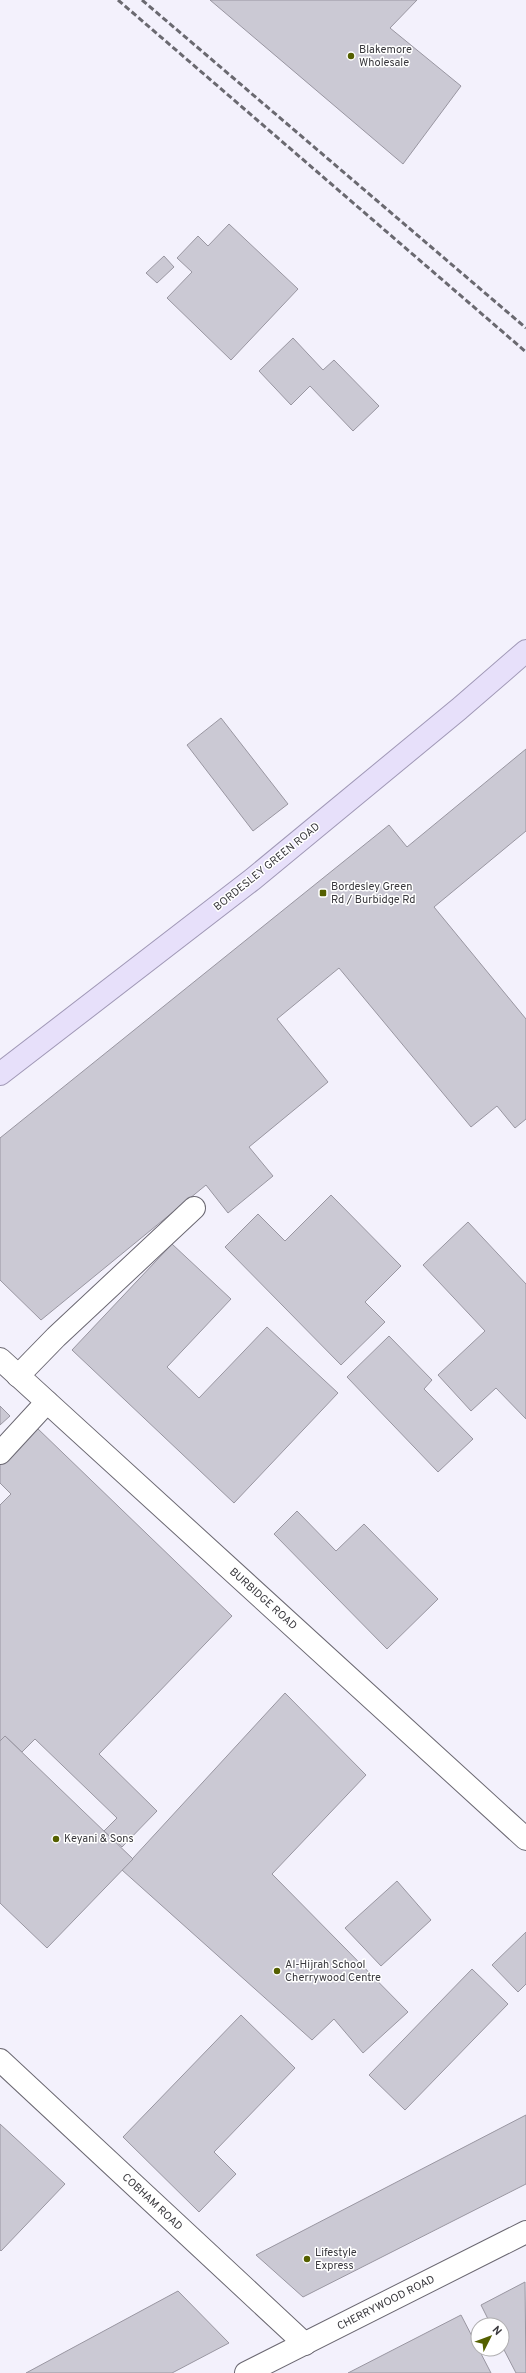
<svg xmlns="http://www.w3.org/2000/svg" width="526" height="2373" viewBox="0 0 526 2373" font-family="Overpass,sans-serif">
	<rect width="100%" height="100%" fill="#f3f1fc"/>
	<g fill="#cbc9d4" stroke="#9996a1">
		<path d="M210,0H417L390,28L461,86L403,164Z"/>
		<path d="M229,224L298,289L231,360L167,298L192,272L177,258L198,236L208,246Z"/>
		<path d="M164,256L174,267L157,283L146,273Z"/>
		<path d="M293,338L323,370L334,360L379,406L353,431L310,386L291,405L259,371Z"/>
		<path d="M221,718L288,804L253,831L187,745Z"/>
		<path d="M526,749V831L434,907L526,1019V1119L515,1128L497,1106L471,1127L339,968L277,1019L328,1082L249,1147L273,1176L228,1213L206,1185L41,1320L0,1280V1138L389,825L407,847Z"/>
		<path d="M331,1195L401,1266L365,1302L385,1322L341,1365L225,1247L258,1214L285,1241Z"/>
		<path d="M468,1222L526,1284V1419L496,1388L471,1411L438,1375L485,1331L423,1265Z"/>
		<path d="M172,1244L231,1299L167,1367L199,1398L267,1327L338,1393L234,1503L72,1350Z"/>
		<path d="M389,1336L432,1380L424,1389L473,1439L438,1472L347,1377Z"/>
		<path d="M0,1406L10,1416L0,1425Z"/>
		<path d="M36,1427L232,1616L99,1754L157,1811L122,1847L104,1831L117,1818L35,1739L22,1752L5,1736L0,1741V1505L11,1494L0,1483V1464Z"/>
		<path d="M297,1511L336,1551L364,1524L438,1599L387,1649L274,1534Z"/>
		<path d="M285,1693L366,1775L272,1874L408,2012L363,2053L334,2019L312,2040L122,1870Z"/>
		<path d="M5,1736L133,1859L47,1948L0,1903V1741Z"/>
		<path d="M397,1881L431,1920L381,1966L345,1928Z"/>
		<path d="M526,1932V1984L518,1992L492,1965Z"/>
		<path d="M472,1969L508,2004L405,2110L369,2075Z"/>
		<path d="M241,2015L295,2068L214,2152L236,2174L199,2212L123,2137Z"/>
		<path d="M526,2115V2184L303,2297L256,2255Z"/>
		<path d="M0,2124L65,2184L1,2251L0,2250Z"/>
		<path d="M525,2282L526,2373H516L502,2346V2325H491L481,2305Z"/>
		<path d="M178,2291L229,2343L172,2373H26Z"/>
		<path d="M461,2315L491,2373H348Z"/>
	</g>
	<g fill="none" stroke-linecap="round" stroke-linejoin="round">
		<g stroke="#6b6872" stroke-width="24">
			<g id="minor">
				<path d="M0,1359L526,1839"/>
				<path d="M18,1376L56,1337L194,1208"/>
				<path d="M0,1453L47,1402"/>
				<path d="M0,2060L305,2344"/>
				<path d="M246,2373L526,2232"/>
			</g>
		</g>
		<g stroke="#a098b6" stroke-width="24">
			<path id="major" d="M0,1074L253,879L459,709L526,651"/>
		</g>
		<use href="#minor" stroke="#fff" stroke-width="22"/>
		<use href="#major" stroke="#e7e0fa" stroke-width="22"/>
		<g stroke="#6a6970" stroke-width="3" stroke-dasharray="6 3" stroke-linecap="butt">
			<path d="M118,0L526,352"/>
			<path d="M142,0L526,328"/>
		</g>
	</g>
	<g fill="#556000" stroke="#fff" stroke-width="1.5">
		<circle cx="351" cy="56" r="4"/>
		<rect x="319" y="889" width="8" height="8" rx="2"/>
		<circle cx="56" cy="1839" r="4"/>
		<circle cx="277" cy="1971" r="4"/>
		<circle cx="307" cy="2259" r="4"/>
	</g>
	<g text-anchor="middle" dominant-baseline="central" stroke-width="3" stroke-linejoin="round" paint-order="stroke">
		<g font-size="11" fill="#39383d" stroke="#fff" text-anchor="start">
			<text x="359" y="50">Blakemore<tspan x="359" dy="13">Wholesale</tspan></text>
			<text x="331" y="887">Bordesley Green<tspan x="331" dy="13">Rd / Burbidge Rd</tspan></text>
			<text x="64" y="1839">Keyani &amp; Sons</text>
			<text x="285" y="1965">Al-Hijrah School<tspan x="285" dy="13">Cherrywood Centre</tspan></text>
			<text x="315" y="2253">Lifestyle<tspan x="315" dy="13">Express</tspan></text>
		</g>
		<g font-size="11" fill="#39383d" stroke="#fff">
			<text transform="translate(267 867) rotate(-39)">BORDESLEY GREEN ROAD</text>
			<text transform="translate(263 1599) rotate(42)">BURBIDGE ROAD</text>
			<text transform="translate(152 2202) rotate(43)">COBHAM ROAD</text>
			<text transform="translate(386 2303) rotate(-27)">CHERRYWOOD ROAD</text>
		</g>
	</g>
	<g transform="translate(490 2337) rotate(48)"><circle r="19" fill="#ffffff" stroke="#b0afb1"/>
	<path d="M0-3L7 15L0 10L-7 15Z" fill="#556000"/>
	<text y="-6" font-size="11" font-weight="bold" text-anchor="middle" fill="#39383d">N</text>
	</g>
</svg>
